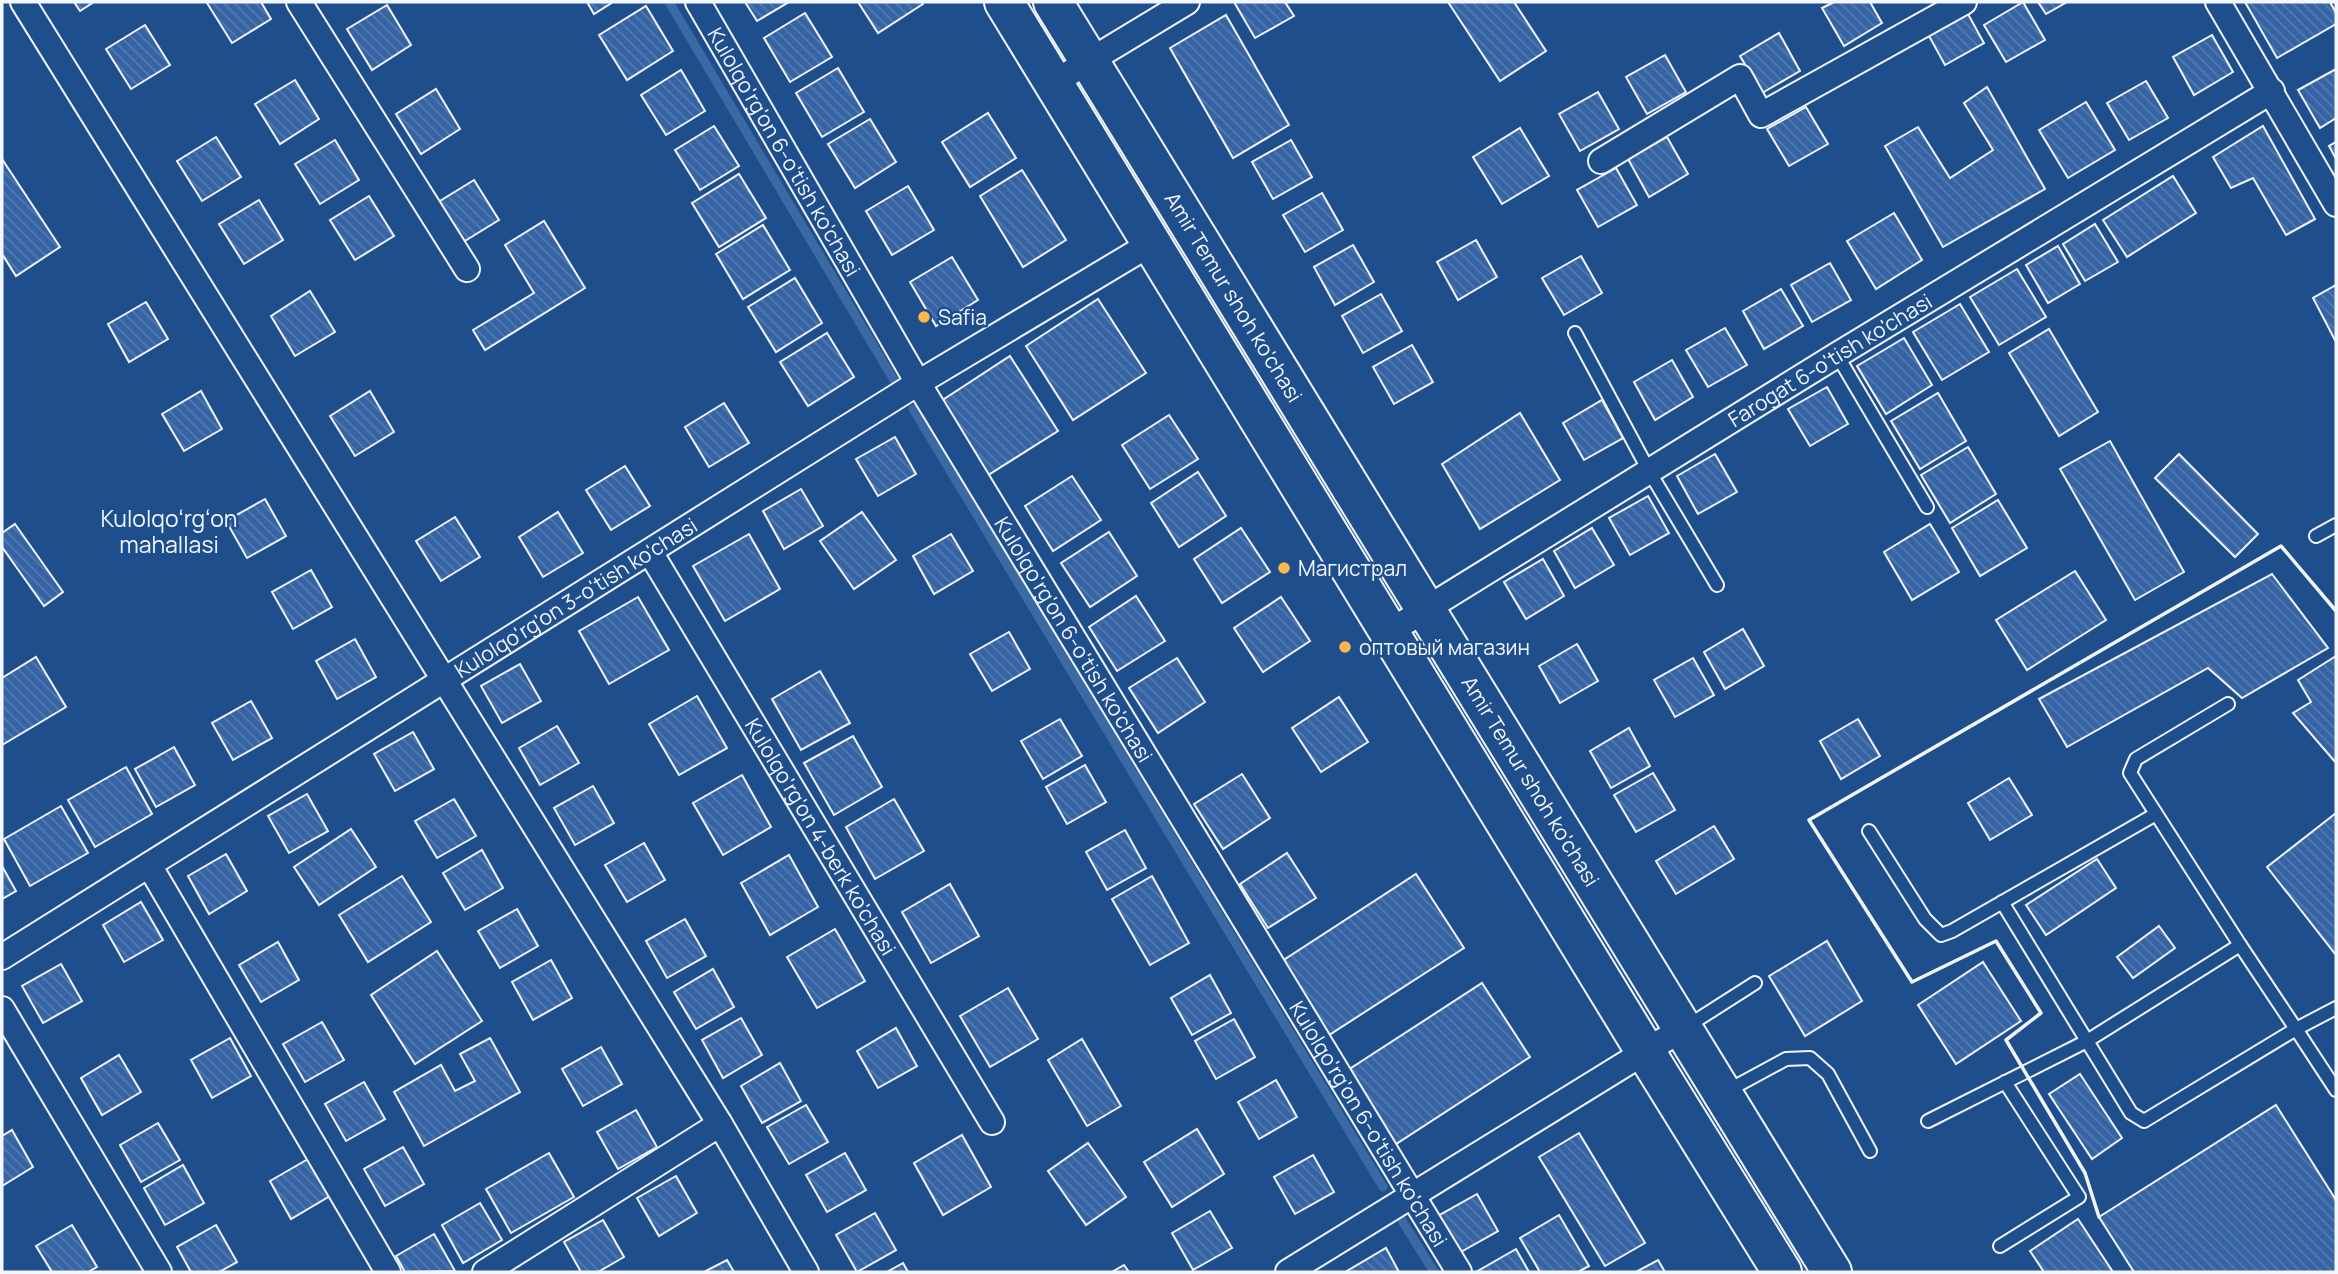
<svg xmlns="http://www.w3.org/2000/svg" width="2338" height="1274" viewBox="0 0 2338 1274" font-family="Manrope,sans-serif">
	<defs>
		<pattern id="building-back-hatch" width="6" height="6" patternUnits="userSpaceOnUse" patternTransform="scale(1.75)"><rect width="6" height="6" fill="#3563a3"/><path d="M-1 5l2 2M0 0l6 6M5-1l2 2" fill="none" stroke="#537ab1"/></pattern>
	</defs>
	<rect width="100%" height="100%" fill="#1f4e8c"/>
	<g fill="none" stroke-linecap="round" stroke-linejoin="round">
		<g stroke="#3b69a3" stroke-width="9">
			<path d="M669,2L895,382"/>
			<path d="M913,409L1383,1187"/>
			<path d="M1401,1219L1434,1272"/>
		</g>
	</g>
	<g fill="url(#building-back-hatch)" stroke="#f2f6ff" stroke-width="2">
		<path d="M74,2H94L80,11Z"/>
		<path d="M209,2H261L271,19L232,43L207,3Z"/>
		<path d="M587,2H613L594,14Z"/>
		<path d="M745,2H789L757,21Z"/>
		<path d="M858,2H922L923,4L878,33Z"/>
		<path d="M1234,2H1285L1294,16L1255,38Z"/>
		<path d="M1448,2H1514L1546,51L1500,81Z"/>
		<path d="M1834,2H1870L1882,23L1844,46L1822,8Z"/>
		<path d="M2023,2L2045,40L2006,62L1984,25Z"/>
		<path d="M2038,2H2067L2046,14Z"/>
		<path d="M2245,2H2330L2336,13V24L2277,58Z"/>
		<path d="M387,5L411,45L372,70L347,29Z"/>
		<path d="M1963,5L1984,43L1945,65L1924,27Z"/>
		<path d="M646,6L673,51L627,80L599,35Z"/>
		<path d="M805,13L832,57L790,82L764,38Z"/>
		<path d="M1226,15L1289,125L1233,158L1170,48Z"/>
		<path d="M145,25L170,65L131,89L106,49Z"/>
		<path d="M1779,33L1800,71L1762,93L1740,56Z"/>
		<path d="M2212,35L2233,72L2194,95L2173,57Z"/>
		<path d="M1665,55L1686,92L1647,114L1626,77Z"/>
		<path d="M838,68L864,112L822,137L796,93Z"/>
		<path d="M2336,69V118L2320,128L2298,90Z"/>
		<path d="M681,70L705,111L666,135L641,95Z"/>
		<path d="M295,80L319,119L280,144L255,104Z"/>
		<path d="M2146,81L2168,118L2129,140L2107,103Z"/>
		<path d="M1987,87L2045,189L1943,247L1885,146L1918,127L1950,178L1993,150L1964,103Z"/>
		<path d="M436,89L460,129L421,154L396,114Z"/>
		<path d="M1598,92L1619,129L1580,151L1559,114Z"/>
		<path d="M2086,102L2115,150L2068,178L2039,130Z"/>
		<path d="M1806,107L1828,144L1789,166L1767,129Z"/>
		<path d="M988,113L1016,158L970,187L942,142Z"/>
		<path d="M870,119L896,162L855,188L828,144Z"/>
		<path d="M714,126L739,166L700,190L675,150Z"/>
		<path d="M2263,126L2315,219L2286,235L2253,178L2231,188L2213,157Z"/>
		<path d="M1520,128L1549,176L1502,204L1473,157Z"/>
		<path d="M216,137L241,177L202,201L177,161Z"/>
		<path d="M1667,137L1688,174L1649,197L1628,159Z"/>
		<path d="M335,140L359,180L320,204L295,164Z"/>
		<path d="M1291,140L1312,177L1273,199L1252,162Z"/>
		<path d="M2336,142V159L2329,146Z"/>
		<path d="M2,159L60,247L16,276L2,254Z"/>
		<path d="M1616,168L1637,205L1598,227L1577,190Z"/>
		<path d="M1022,170L1066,240L1023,267L980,196Z"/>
		<path d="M739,174L766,218L719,247L692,203Z"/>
		<path d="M2173,176L2196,213L2127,257L2103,220Z"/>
		<path d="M474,180L499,220L460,244L435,204Z"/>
		<path d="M908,186L934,230L892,255L866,211Z"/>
		<path d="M1322,193L1343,230L1305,252L1283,215Z"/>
		<path d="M369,196L394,236L355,260L330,220Z"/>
		<path d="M259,200L283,240L244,264L219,224Z"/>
		<path d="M1894,213L1922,260L1876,289L1847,241Z"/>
		<path d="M544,221L585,288L485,350L473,330L534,293L505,245Z"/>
		<path d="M2095,224L2118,262L2085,281L2063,244Z"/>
		<path d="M763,225L790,270L743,299L716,254Z"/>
		<path d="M1476,240L1497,277L1458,300L1437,262Z"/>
		<path d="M1353,245L1374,282L1335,305L1314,267Z"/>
		<path d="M2058,246L2080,284L2048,303L2026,265Z"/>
		<path d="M1581,256L1602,293L1564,315L1542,278Z"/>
		<path d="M952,257L978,300L936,326L910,282Z"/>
		<path d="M1830,263L1851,300L1812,322L1791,285Z"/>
		<path d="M2017,269L2046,317L1999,345L1970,297Z"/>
		<path d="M795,278L822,323L776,352L748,307Z"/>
		<path d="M2336,285V342L2313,298Z"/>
		<path d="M1781,289L1803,326L1764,349L1743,311Z"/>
		<path d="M310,291L335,332L295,356L271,316Z"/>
		<path d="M1381,294L1402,331L1363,353L1342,316Z"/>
		<path d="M1098,299L1146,373L1073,420L1026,346Z"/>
		<path d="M146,302L168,339L129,362L108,324Z"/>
		<path d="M1960,304L1989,352L1942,380L1913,332Z"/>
		<path d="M1725,328L1747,365L1708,387L1686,350Z"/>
		<path d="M2049,329L2098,412L2059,436L2009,353Z"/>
		<path d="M827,333L854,377L808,406L780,362Z"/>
		<path d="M1904,338L1932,385L1886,414L1857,366Z"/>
		<path d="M1412,345L1433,382L1394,404L1373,367Z"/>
		<path d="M1010,356L1058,431L985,477L938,403Z"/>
		<path d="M1672,360L1693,397L1655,420L1634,382Z"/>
		<path d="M1827,387L1848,424L1810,446L1788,409Z"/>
		<path d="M201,391L222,429L184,451L162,414Z"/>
		<path d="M370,391L394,432L355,456L330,416Z"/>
		<path d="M1938,393L1966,441L1920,469L1891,421Z"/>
		<path d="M1602,400L1623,438L1584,460L1563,423Z"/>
		<path d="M724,403L749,443L709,467L685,427Z"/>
		<path d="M1520,413L1560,480L1480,529L1442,464Z"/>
		<path d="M1169,415L1198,459L1150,489L1122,445Z"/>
		<path d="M895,437L916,474L878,496L856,459Z"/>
		<path d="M2110,441L2184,572L2135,600L2060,469Z"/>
		<path d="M1968,447L1996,494L1950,523L1921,475Z"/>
		<path d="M1715,454L1737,492L1698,514L1677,476Z"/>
		<path d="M2179,454L2258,534L2235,557L2155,478Z"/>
		<path d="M625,466L650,506L611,530L586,490Z"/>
		<path d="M1198,472L1226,516L1179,547L1151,503Z"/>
		<path d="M1072,476L1101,520L1053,551L1025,506Z"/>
		<path d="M801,489L823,526L784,549L763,511Z"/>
		<path d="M1648,496L1669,533L1630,555L1609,518Z"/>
		<path d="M265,499L286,536L247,558L226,521Z"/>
		<path d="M1998,500L2027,548L1980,576L1952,528Z"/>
		<path d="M558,512L583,553L543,577L519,537Z"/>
		<path d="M862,512L896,560L854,589L820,541Z"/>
		<path d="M455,517L480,557L441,581L416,541Z"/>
		<path d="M15,524L63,592L44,606L2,547V533Z"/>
		<path d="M1930,524L1959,572L1912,600L1884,552Z"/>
		<path d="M1241,528L1270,572L1222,603L1194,559Z"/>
		<path d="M1592,528L1614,565L1575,588L1554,551Z"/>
		<path d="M1109,532L1137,576L1090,607L1061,563Z"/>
		<path d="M749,534L780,589L725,621L693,566Z"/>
		<path d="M951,534L973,571L934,594L913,556Z"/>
		<path d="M1543,559L1564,596L1526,619L1504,582Z"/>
		<path d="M311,570L332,607L293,629L272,592Z"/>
		<path d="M2075,571L2106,620L2027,670L1996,620Z"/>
		<path d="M2272,574L2328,648L2242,698L2208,668L2067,747L2039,699Z"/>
		<path d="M1136,596L1165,641L1117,671L1089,627Z"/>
		<path d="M638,597L669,650L609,684L579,631Z"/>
		<path d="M1281,597L1310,641L1263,672L1234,628Z"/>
		<path d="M1743,629L1764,666L1725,689L1704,652Z"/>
		<path d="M1009,632L1030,669L992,691L970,654Z"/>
		<path d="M355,639L376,677L337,699L316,661Z"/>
		<path d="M1577,644L1598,681L1560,703L1539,666Z"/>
		<path d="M2336,656V763L2293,713L2311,702L2298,680Z"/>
		<path d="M36,657L66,707L2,745V678Z"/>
		<path d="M1177,658L1205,702L1158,733L1129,688Z"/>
		<path d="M1693,658L1714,695L1675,717L1654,680Z"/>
		<path d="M520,664L541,701L502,723L481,686Z"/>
		<path d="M820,671L850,723L801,750L772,699Z"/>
		<path d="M697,696L727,748L679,775L649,724Z"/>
		<path d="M1339,697L1368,742L1321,772L1292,728Z"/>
		<path d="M251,701L272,738L233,760L212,723Z"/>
		<path d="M1060,719L1082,756L1043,779L1021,741Z"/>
		<path d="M1858,719L1880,756L1841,779L1820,741Z"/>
		<path d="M557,726L579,763L540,785L519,748Z"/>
		<path d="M1629,728L1650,766L1611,788L1590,751Z"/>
		<path d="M413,732L434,769L395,791L374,754Z"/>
		<path d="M853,736L882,787L834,815L804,763Z"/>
		<path d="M174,747L195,785L156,807L135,769Z"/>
		<path d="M1085,765L1106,802L1067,824L1046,787Z"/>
		<path d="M126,767L152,814L95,847L68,800Z"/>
		<path d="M1653,773L1675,810L1636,832L1614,795Z"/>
		<path d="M1242,774L1270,818L1223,849L1194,804Z"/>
		<path d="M742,775L771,827L723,855L693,803Z"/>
		<path d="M2009,778L2032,815L1990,840L1968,803Z"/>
		<path d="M593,786L614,823L575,845L554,808Z"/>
		<path d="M307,794L328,831L289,853L268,816Z"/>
		<path d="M454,799L476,836L437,858L415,821Z"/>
		<path d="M894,799L924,851L875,879L846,827Z"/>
		<path d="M61,806L88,853L30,886L4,839Z"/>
		<path d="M2336,813V955L2267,867Z"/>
		<path d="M1714,826L1734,859L1676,894L1656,861Z"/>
		<path d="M351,829L376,867L319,905L294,867Z"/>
		<path d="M1125,830L1146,868L1107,890L1086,852Z"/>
		<path d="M644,843L665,880L627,902L605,865Z"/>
		<path d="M482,850L503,888L465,910L443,873Z"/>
		<path d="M1287,853L1316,898L1268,928L1240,884Z"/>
		<path d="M226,854L247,891L209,914L188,876Z"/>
		<path d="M789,855L818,907L770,935L741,883Z"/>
		<path d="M2097,859L2116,888L2046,935L2026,905Z"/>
		<path d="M2,866L16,891L2,899Z"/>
		<path d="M1416,874L1464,948L1326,1037L1279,963Z"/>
		<path d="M402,876L431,922L368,962L339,915Z"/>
		<path d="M1152,876L1189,943L1150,965L1112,899Z"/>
		<path d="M950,884L979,936L931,963L902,912Z"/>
		<path d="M141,902L163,940L124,962L103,925Z"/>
		<path d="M517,909L538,946L500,968L478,931Z"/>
		<path d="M685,919L706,956L667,978L646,941Z"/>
		<path d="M2159,926L2175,948L2133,978L2117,957Z"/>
		<path d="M835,929L865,981L817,1008L787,957Z"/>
		<path d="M1827,941L1862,1001L1805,1036L1769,976Z"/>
		<path d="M278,942L299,980L261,1002L239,965Z"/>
		<path d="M437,951L482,1021L415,1064L371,995Z"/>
		<path d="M551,960L572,998L533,1020L512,982Z"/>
		<path d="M1983,962L2021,1021L1956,1064L1918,1005Z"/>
		<path d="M61,964L82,1001L43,1023L22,986Z"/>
		<path d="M713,969L734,1007L696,1029L674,992Z"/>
		<path d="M1210,975L1231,1013L1192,1035L1171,998Z"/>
		<path d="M1482,983L1530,1057L1396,1144L1348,1070Z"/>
		<path d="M1008,988L1038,1039L990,1067L960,1016Z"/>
		<path d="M741,1018L762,1055L723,1078L702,1040Z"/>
		<path d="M1234,1019L1255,1057L1216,1079L1195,1041Z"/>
		<path d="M322,1022L344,1060L305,1082L283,1044Z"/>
		<path d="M896,1028L917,1066L878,1088L857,1051Z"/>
		<path d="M230,1038L251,1076L212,1098L191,1060Z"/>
		<path d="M490,1038L520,1092L424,1146L394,1092L441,1065L455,1091L475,1081L460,1054Z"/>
		<path d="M1082,1039L1121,1106L1087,1126L1048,1060Z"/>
		<path d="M601,1047L622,1084L583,1106L562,1069Z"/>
		<path d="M119,1055L141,1092L102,1115L81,1078Z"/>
		<path d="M780,1063L801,1101L762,1123L741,1086Z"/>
		<path d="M2080,1074L2122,1138L2092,1159L2049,1094Z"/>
		<path d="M1276,1080L1297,1117L1259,1139L1238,1102Z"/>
		<path d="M364,1082L385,1119L346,1141L325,1104Z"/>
		<path d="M806,1105L828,1142L789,1164L767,1127Z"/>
		<path d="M2276,1105L2336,1200V1272H2134L2099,1217Z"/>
		<path d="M636,1110L657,1147L618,1169L597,1132Z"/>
		<path d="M158,1123L180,1160L141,1182L120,1145Z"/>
		<path d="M1197,1129L1224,1174L1172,1207L1144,1162Z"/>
		<path d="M12,1130L33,1167L2,1186V1136Z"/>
		<path d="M1579,1133L1645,1243L1605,1266L1539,1157Z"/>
		<path d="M962,1135L991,1187L943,1215L914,1163Z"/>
		<path d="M1088,1143L1126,1197L1086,1225L1048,1171Z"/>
		<path d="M403,1147L424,1184L385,1206L364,1169Z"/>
		<path d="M549,1153L574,1197L511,1233L486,1189Z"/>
		<path d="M845,1153L866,1190L827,1212L806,1175Z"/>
		<path d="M1313,1155L1334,1192L1295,1214L1274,1177Z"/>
		<path d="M308,1159L330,1196L291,1219L270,1181Z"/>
		<path d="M183,1165L204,1203L165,1225L144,1188Z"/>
		<path d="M676,1176L697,1213L659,1236L637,1198Z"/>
		<path d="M1477,1194L1498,1231L1459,1253L1438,1216Z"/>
		<path d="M480,1203L502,1240L463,1263L442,1225Z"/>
		<path d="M1210,1211L1232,1248L1193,1270L1172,1233Z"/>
		<path d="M875,1213L896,1250L857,1272L836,1235Z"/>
		<path d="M1559,1215L1589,1266L1578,1272H1540L1520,1238Z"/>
		<path d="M2078,1219L2113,1272H2044L2030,1251Z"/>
		<path d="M603,1220L624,1257L598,1272H581L564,1242Z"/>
		<path d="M72,1225L97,1267L88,1272H52L36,1246Z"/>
		<path d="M216,1225L237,1262L219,1272H191L177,1247Z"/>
		<path d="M434,1234L455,1271L405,1272L396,1256Z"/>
		<path d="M1386,1248L1399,1272H1348L1347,1271Z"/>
		<path d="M1516,1249L1529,1272H1476Z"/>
		<path d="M727,1260L734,1272H704Z"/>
		<path d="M1658,1260L1665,1272H1636Z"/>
		<path d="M903,1263L908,1272H887Z"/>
		<path d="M1124,1265L1129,1272H1112Z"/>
	</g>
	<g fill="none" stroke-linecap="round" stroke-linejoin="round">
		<g stroke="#f2f6ff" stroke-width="16">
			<g id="lane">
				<path d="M1575,333L1649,471L1717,585"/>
				<path d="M1837,355L1927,507"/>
				<path d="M2316,536L2336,525"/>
				<path d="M2228,704L2136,759L2130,773L2240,945"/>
				<path d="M1869,831L1925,919L1941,935L1952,931L2156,814"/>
				<path d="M2002,902L2131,1113L2144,1121L2296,1029L2336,1090"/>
				<path d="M1686,1027L1755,983"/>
				<path d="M1727,1091L1786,1059L1810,1058L1828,1074L1870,1151"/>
				<path d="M1928,1121L2087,1041L2240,945L2296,1029L2336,1008"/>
				<path d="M2000,1246L2079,1197L2005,1082"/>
			</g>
		</g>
		<g stroke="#f2f6ff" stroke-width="28">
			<g id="street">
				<path d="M23,2L720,1124L806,1272"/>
				<path d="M299,2L467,269"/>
				<path id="s1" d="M698,2L918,383L1459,1272"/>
				<path d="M2218,2L2336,204"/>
				<path d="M1053,83L1187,2"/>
				<path d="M1601,161L1740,77L1761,115L1964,2"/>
				<path id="s2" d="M650,552L992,1122"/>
				<path id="s3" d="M1389,632L1837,355L2272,91"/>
				<path d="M149,865L388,1272"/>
				<path id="s4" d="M2,957L918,383L1152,243"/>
				<path d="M2,1009L159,1272"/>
				<path d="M485,1272L720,1124"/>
				<path d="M1288,1272L1682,1029"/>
			</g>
		</g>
		<g stroke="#f2f6ff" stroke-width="42">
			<g id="primary">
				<path d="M1004,2L1645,1051L1782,1272"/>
				<path id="s5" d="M1053,2L1832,1272"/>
			</g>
		</g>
		<use href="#lane" stroke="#1f4e8c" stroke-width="12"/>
		<use href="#street" stroke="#1f4e8c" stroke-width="24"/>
		<use href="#primary" stroke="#1f4e8c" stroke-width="38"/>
		<path stroke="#f2f6ff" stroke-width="3.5" d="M2099,1217L2085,1173L2006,1040L2041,1013L1996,941L1912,982L1809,820L2281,546L2336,611"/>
	</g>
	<g fill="#ffb74d" stroke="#1f4e8c" stroke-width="2.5">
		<circle cx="924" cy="317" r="7"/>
		<circle cx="1284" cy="568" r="7"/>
		<circle cx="1345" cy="647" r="7"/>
	</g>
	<g text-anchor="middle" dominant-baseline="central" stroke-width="5" stroke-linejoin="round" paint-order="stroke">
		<g font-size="21" fill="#f2f6ff" stroke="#1f4e8c">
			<text stroke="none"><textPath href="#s1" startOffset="173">Kulolqo'rg'on 6-o'tish ko'chasi</textPath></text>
			<text stroke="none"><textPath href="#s5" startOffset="346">Amir Temur shoh ko'chasi</textPath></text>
			<text stroke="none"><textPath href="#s3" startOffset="518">Farogat 6-o'tish ko'chasi</textPath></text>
			<text stroke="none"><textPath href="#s4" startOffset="677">Kulolqo'rg'on 3-o'tish ko'chasi</textPath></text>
			<text stroke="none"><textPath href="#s1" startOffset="740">Kulolqo'rg'on 6-o'tish ko'chasi</textPath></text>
			<text stroke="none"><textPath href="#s5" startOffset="914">Amir Temur shoh ko'chasi</textPath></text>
			<text stroke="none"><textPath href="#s2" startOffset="332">Kulolqo'rg'on 4-berk ko'chasi</textPath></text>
			<text stroke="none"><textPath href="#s1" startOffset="1307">Kulolqo'rg'on 6-o'tish ko'chasi</textPath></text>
		</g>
		<g font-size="21" fill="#f2f6ff" stroke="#1f4e8c" text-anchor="start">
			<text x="938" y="317">Safia</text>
			<text x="1298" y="568">Магистрал</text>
			<text x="1359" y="647">оптовый магазин</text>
		</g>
		<g font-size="23" fill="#f2f6ff" stroke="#1f4e8c">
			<text x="169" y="518">Kulolqoʻrgʻon<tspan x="169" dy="26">mahallasi</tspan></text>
		</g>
	</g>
	<rect width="2338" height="1274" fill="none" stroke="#f2f6ff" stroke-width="7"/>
</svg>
